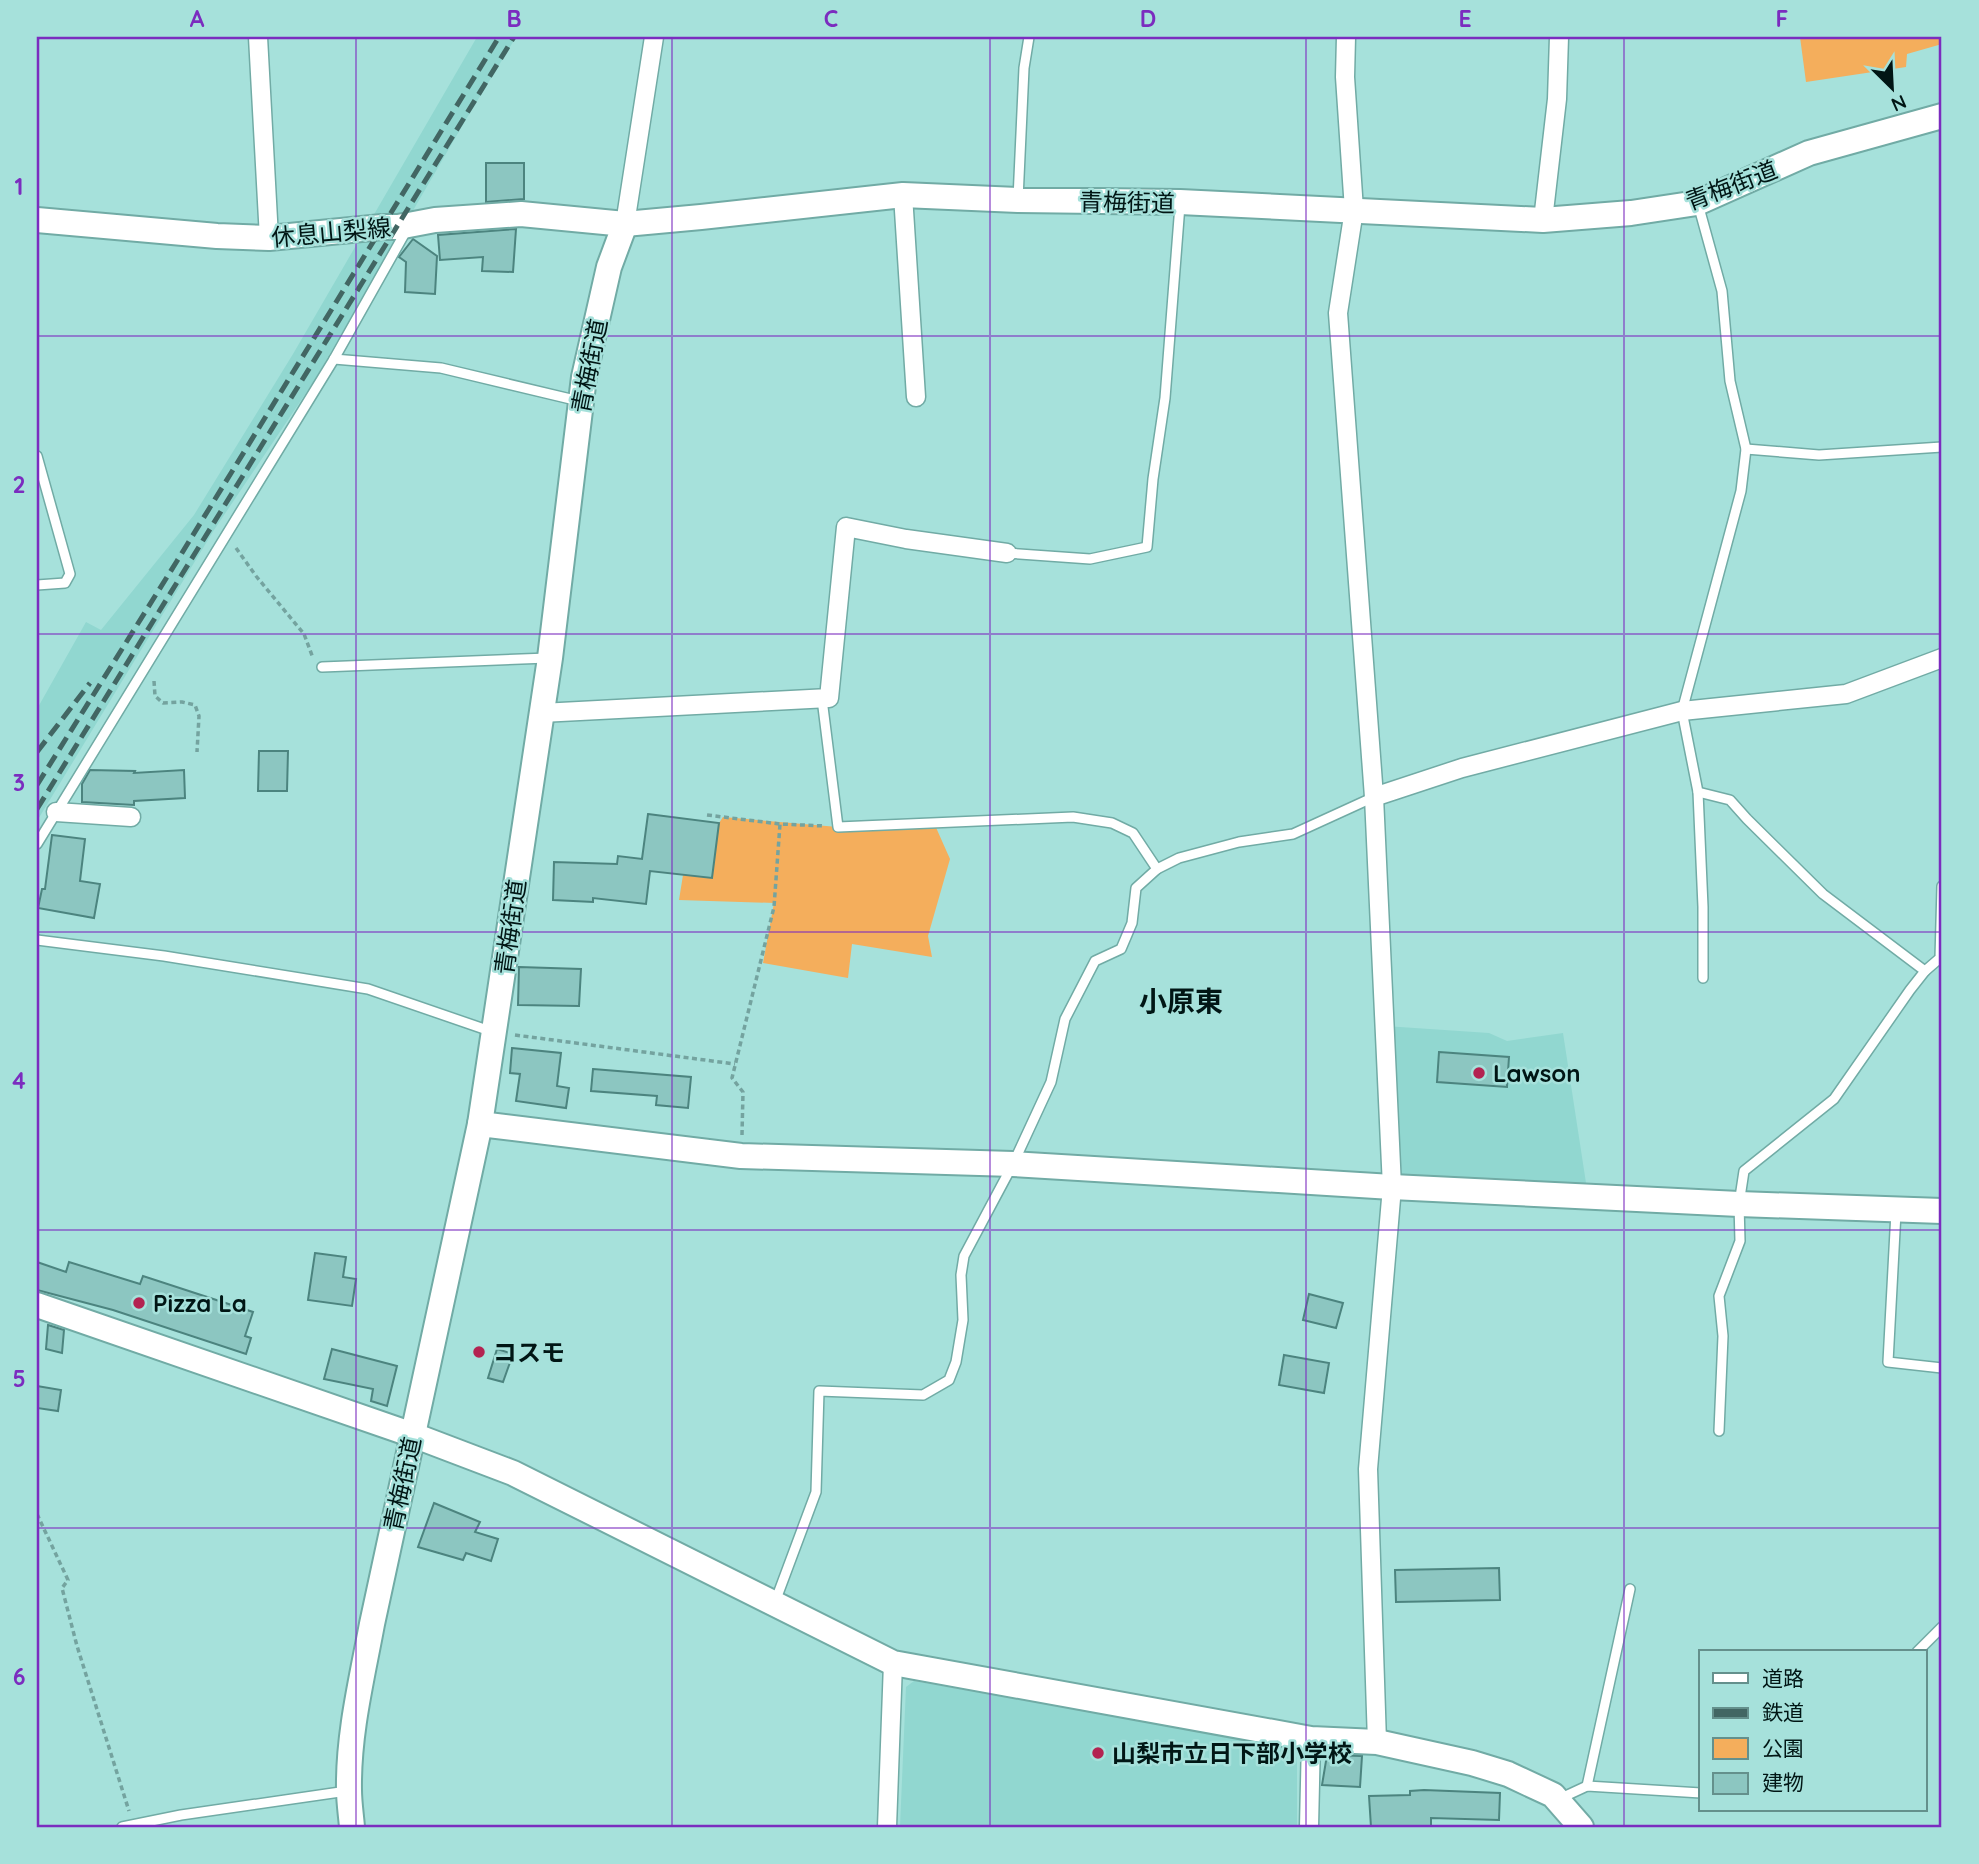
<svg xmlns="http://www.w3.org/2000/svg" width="1979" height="1864" viewBox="0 0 1979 1864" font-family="Quicksand,'Noto Sans JP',sans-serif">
	<rect width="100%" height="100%" fill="#a6e1db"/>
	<g fill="#91d7d0">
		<path d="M477,37H516L465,121L314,381L214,530L37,821V709L86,622L101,630L194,515L293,354Z"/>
		<path d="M1385,1026L1489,1033L1507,1041L1563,1033L1588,1196L1392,1187Z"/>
		<path d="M914,1681L1290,1747L1297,1758V1827H900L906,1687Z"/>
	</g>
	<g fill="#f4ae5c">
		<path d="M1800,37H1942V44L1907,54L1906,67L1806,82Z"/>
		<path d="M723,817L838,827L934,823L950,859L928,936L932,957L852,944L848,978L763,963L774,903L679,900L683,875L712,878L719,823Z"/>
	</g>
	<g fill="#8cc6c1" stroke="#4c847f" stroke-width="2">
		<path d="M486,163H524V199L486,202Z"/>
		<path d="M516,229L513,272L482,271L483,257L440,260L438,235Z"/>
		<path d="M413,239L437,256L435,294L405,292L406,262L399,257Z"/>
		<path d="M259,751H288L287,791H258Z"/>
		<path d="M90,770L135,771L134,773L184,770L185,798L134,801V805L82,802V784Z"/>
		<path d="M648,814L719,823L712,878L650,871L646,904L593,898V902L553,900L554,862L617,864L618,856L642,859Z"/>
		<path d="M52,835L85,839L80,881L100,884L94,918L38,908L42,889H45Z"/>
		<path d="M519,967L581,969L579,1006L518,1005Z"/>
		<path d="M512,1048L561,1053L557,1086L569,1088L566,1108L516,1101L520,1074L510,1073Z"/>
		<path d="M1439,1052L1509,1057L1507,1087L1437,1082Z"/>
		<path d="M593,1069L691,1077L688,1108L656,1105L657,1096L591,1091Z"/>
		<path d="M315,1253L346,1257L343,1277L356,1279L352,1306L308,1300Z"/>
		<path d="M37,1262L66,1272L69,1262L140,1284L143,1276L253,1312L245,1336L251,1338L246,1354L113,1310L37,1290Z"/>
		<path d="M1309,1294L1343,1303L1336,1328L1303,1320Z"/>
		<path d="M48,1325L64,1330L62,1353L46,1349Z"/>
		<path d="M332,1349L397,1366L387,1406L371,1401L373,1389L324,1379Z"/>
		<path d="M497,1349L513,1354L503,1382L488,1378Z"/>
		<path d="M1284,1355L1329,1363L1324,1393L1279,1385Z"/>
		<path d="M37,1386L61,1390L58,1411L37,1408Z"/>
		<path d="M434,1503L480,1522L475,1532L498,1539L491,1561L466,1553L463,1560L418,1547Z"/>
		<path d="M1499,1568L1500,1600L1396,1602L1395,1570Z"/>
		<path d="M1327,1755L1362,1756L1360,1787L1322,1785Z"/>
		<path d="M1424,1790L1500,1793L1499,1820L1431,1818V1826L1371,1827L1369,1796L1410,1795V1791Z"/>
	</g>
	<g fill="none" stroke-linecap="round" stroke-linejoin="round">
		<g stroke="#71aba5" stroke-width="12">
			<g id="lane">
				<path d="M1018,199L1024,68L1029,37"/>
				<path d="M1698,204L1722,291L1730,381L1746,449L1741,491L1682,711L1698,792L1730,800L1747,819L1823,894L1925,971L1910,990L1834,1099L1744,1171L1739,1204L1740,1241L1719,1296L1723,1336L1719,1431"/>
				<path d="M334,359L441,368L579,401"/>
				<path d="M1746,449L1819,455L1942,447"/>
				<path d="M37,456L70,574L65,583L37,585"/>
				<path d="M1007,553L1090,559L1147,547L1153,479L1165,398L1180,205"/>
				<path d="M322,667L548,658"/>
				<path d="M822,699L838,827L1073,817L1112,823L1133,833L1157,869L1179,858L1239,842L1293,834L1374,797"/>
				<path d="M1698,792L1703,907V978"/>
				<path d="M37,844L334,359L406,231"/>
				<path d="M37,940L164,956L368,989L493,1032"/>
				<path d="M1925,971L1940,958L1942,886"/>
				<path d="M1896,1212L1888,1362L1942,1368"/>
				<path d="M775,1602L816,1492L819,1391L923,1395L949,1380L956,1362L963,1320L961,1275L964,1256L1013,1164L1051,1082L1065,1019L1095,961L1121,949L1132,923L1136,888L1157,869"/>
				<path d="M1917,1652L1942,1627"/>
				<path d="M1587,1786L1630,1589"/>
				<path d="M1559,1799L1587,1786L1701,1793"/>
				<path d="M122,1827L181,1815L347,1791"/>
			</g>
		</g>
		<g stroke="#71aba5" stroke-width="21">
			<g id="street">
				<path d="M258,37L269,238"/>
				<path d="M1346,37L1345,77L1354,210L1338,313L1374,797L1392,1187L1368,1469L1377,1742"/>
				<path d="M903,195L916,397"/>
				<path d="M1543,220L1557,99L1559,37"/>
				<path d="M625,224L654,37"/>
				<path d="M541,713L829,698L846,527L906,539L1007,553"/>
				<path d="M1374,797L1462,768L1682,711L1846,694L1942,658"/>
				<path d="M56,812L131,817"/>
				<path d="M887,1827L893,1663"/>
				<path d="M1309,1827L1311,1739"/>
			</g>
		</g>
		<g stroke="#71aba5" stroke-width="28">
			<g id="secondary">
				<path d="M37,220L217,236L269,238L382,227H398L435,220L521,214L625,224L701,217L903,195L1018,200L1180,202L1543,220L1631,213L1697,203L1809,153L1942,116"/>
				<path d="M480,1124L741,1156L1013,1164L1392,1187L1739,1204L1942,1211"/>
				<path d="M37,1305L413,1435L513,1473L893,1663L1311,1739L1377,1742L1472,1763L1508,1774L1553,1795L1581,1827"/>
				<path d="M352,1827C351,1815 349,1802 349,1790C348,1734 362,1678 372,1624L480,1124L550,658L584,377L609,267L625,224"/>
			</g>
		</g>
		<g stroke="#74a39f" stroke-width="3.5" stroke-dasharray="5 3.5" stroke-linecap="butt">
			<path d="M236,548L256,576L304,634L313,658"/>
			<path d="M154,681L155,696L163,703L182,702L195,705L199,716L197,752"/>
			<path d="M707,815L780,824L825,826"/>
			<path d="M515,1035L735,1064"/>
			<path d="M742,1135L743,1092L732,1078L774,907L780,824"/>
			<path d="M37,1514L68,1580L62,1588L77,1646L129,1811"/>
		</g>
		<use href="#lane" stroke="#fff" stroke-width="9"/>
		<use href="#street" stroke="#fff" stroke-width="18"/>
		<use href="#secondary" stroke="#fff" stroke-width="24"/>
		<g stroke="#426663" stroke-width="5" stroke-dasharray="14 7" stroke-linecap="butt">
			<path d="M37,752L90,683"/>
			<path d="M37,785L177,561L499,37"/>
			<path d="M37,809L514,37"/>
		</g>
	</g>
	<path fill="none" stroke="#7b2cbf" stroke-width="2" stroke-opacity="0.55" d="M356,37V1827M672,37V1827M990,37V1827M1306,37V1827M1624,37V1827M37,336H1942M37,634H1942M37,932H1942M37,1230H1942M37,1528H1942"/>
	<g fill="#b32351" stroke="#a6e1db" stroke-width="2.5">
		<circle cx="1479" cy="1073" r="7"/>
		<circle cx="139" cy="1303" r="7"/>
		<circle cx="479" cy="1352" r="7"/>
		<circle cx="1098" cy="1753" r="7"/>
	</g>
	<g text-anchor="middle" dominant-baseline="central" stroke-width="5" stroke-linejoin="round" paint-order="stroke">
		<g font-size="24" fill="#011615" stroke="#a6e1db">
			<text transform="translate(1731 185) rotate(-21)">青梅街道</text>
			<text transform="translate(1127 202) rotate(1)">青梅街道</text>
			<text transform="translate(331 232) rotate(-5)">休息山梨線</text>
			<text transform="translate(589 366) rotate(-79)">青梅街道</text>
			<text transform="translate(510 927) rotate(-82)">青梅街道</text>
			<text transform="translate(402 1484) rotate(-78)">青梅街道</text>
		</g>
		<g font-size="24" font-weight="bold" fill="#011615" stroke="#a6e1db" text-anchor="start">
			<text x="1493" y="1073">Lawson</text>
			<text x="153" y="1303">Pizza La</text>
			<text x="493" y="1352">コスモ</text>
			<text x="1112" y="1753">山梨市立日下部小学校</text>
		</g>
		<g font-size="28" font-weight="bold" fill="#011615" stroke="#a6e1db">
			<text x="1181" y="1000">小原東</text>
		</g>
	</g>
	<rect width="1979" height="1864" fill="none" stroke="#a6e1db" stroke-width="77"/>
	<rect x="1699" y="1650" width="228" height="161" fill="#a6e1db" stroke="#64908c" stroke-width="2"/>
	<rect x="1713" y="1673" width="35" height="10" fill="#ffffff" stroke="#64908c" stroke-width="2"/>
	<text x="1762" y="1686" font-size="21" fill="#011615">道路</text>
	<rect x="1713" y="1708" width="35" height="10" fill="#426663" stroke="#64908c" stroke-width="2"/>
	<text x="1762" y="1720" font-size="21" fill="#011615">鉄道</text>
	<rect x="1713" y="1738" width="35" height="21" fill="#f4ae5c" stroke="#64908c" stroke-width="2"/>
	<text x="1762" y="1756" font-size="21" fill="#011615">公園</text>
	<rect x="1713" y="1773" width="35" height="21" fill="#8cc6c1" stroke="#64908c" stroke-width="2"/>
	<text x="1762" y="1790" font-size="21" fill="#011615">建物</text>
	<g transform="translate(1892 88) rotate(156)" stroke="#a6e1db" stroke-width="5" paint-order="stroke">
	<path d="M0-5L12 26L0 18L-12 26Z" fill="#011615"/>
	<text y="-10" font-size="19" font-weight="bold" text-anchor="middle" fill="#011615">N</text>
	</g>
	<rect x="38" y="38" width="1902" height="1788" fill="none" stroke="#7b2cbf" stroke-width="2.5"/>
	<g font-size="23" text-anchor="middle" font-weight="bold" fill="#7b2cbf">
		<text x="197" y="27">A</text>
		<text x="514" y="27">B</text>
		<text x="831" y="27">C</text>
		<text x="1148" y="27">D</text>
		<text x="1465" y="27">E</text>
		<text x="1782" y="27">F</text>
		<text x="19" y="195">1</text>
		<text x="19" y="493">2</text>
		<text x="19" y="791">3</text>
		<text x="19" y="1089">4</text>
		<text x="19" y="1387">5</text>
		<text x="19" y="1685">6</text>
	</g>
</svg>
